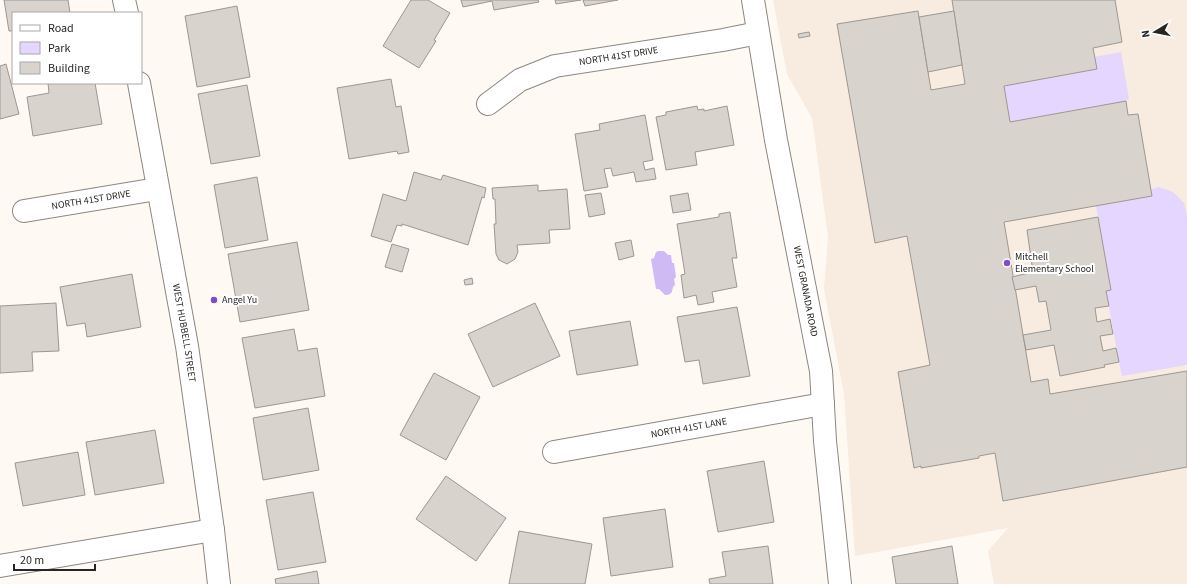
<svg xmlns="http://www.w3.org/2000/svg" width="1187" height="584" viewBox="0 0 1187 584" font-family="'Source Sans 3',sans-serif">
	<rect width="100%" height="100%" fill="#fff9f4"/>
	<path fill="#f8ebe0" d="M773,0H1187V584H994L988,551L1008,528L855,556L844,394L824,289L828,237L812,118L787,74Z"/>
	<g fill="#e4d6fe">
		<path d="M1121,52L1129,99L1126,101L1010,122L1004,86L1094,57Z"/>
		<path d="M1159,187L1173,192L1184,203L1187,217V365L1122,376L1119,362L1106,291L1111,290L1096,206L1152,196L1151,189Z"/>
	</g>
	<path fill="#cfbaf5" d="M659,251H664L668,255H671L672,263H674L676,277L674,279L675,285L673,287C672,293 671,295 665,295L659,289H656L651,259L654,258L656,252Z"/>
	<g fill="#d9d3cd" stroke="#9d9792">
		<path d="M4,0H68L70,13H13V31H9Z"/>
		<path d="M411,0H428L450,13L434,40L436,41L419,68L383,46Z"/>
		<path d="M461,0H538L539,2L494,10L492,1L463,7Z"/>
		<path d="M555,0H581L556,4Z"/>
		<path d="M583,0H618L585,6Z"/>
		<path d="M952,0H1115L1122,42L1093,48L1097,69L1004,86L1010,122L1126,101L1128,115L1138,114L1152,196L1004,222L1031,382L1048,379L1050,394L1187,371V467L1003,501L995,453L979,456V458L921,468V466L914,468L898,372L930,365L907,236L875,243L837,24L918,11L931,90L965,84Z"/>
		<path d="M237,6L250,77L197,87L185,16Z"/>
		<path d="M954,11L962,65L928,72L919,17Z"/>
		<path d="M809,32L810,36L799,38L798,34Z"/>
		<path d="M6,64L19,114L0,119V66Z"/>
		<path d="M391,79L396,107L401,106L409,152L398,154L397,151L349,159L337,88Z"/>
		<path d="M48,83H95L102,124L33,136L27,97L49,93Z"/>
		<path d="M247,85L260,156L211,164L198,94Z"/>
		<path d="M697,106L698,110L704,109V111L727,106L734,145L695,152L697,165L666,170L656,117L666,115V112Z"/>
		<path d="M645,115L653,160L643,162L645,170L654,168L656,179L636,182L634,172L613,176L611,168L604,169L608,187L584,191L575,134L600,130L599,124Z"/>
		<path d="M414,172L441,180L443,175L486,188L484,198L482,197L468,245L402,224V226L397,225L391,242L371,236L383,194L406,201Z"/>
		<path d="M257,177L268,240L225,248L214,185Z"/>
		<path d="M538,185V191L567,189L570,229L549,230L550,243L517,245L518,252L515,259L507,264L499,260L496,254L494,224H496L495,199H493L492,188Z"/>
		<path d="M601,193L605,214L589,217L585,195Z"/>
		<path d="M688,193L691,210L673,213L670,196Z"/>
		<path d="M730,212L737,258H732L737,287L712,292L714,302L698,305L696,295L684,298L681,275L685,274L677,224L719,217V214Z"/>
		<path d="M1098,217L1111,290L1106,291L1109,306L1095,308L1097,322L1110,319L1113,334L1100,336L1103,351L1116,348L1119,362L1104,365L1105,367L1060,376L1054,345L1026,350L1023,335L1051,330L1046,301L1039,302L1036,286L1015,290L1012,277L1033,272L1027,230Z"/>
		<path d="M631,240L634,256L619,260L615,243Z"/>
		<path d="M297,242L309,310L240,322L228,254Z"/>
		<path d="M392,244L409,249L402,272L385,267Z"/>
		<path d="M132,274L141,327L87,337L85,323L67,326L60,287Z"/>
		<path d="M472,278L473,284L465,285L464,280Z"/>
		<path d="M56,303L59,351L32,352L33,371L0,373V306Z"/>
		<path d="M535,303L560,356L493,387L468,334Z"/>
		<path d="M737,307L750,376L703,384L699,360L685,362L677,317Z"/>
		<path d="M630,321L638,365L577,375L569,331Z"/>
		<path d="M294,329L298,351L317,348L325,396L255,408L242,338Z"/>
		<path d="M434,373L480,397L446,460L400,435Z"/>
		<path d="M308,408L319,470L263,480L253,418Z"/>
		<path d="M155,430L164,483L95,495L86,442Z"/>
		<path d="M78,452L85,495L23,506L15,463Z"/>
		<path d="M764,461L774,522L718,532L707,471Z"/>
		<path d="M446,476L506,518L476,561L416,519Z"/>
		<path d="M313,492L326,562L278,570L266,500Z"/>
		<path d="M665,509L673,567L611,576L603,518Z"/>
		<path d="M519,531L592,544L585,584H509Z"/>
		<path d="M768,546L773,584H710L709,579L726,576L722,552Z"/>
		<path d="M952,546L958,584H896L892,557Z"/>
		<path d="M317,571L319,584H276L275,579Z"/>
	</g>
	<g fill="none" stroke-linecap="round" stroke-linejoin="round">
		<g stroke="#8d8782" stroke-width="24">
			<g id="street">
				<path d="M124,0L127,13"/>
				<path id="s1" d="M753,0L776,140L821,371L825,441L840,584"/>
				<path id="s2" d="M139,83L187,346L213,530L219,584"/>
				<path id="s3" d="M488,104L520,80L555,66L723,40L758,33"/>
				<path id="s4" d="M24,211L157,189"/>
				<path id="s5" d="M554,452L823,404"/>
				<path d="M0,566L213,530"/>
			</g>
		</g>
		<use href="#street" stroke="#fff" stroke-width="22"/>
	</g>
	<g fill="#814cc4" stroke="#fff" stroke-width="1.5">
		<circle cx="1007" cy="263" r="4"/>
		<circle cx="214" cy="300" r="4"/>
	</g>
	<g text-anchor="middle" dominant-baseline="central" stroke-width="4" stroke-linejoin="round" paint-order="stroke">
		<g font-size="10" fill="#282624" stroke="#fff">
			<text stroke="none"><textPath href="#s3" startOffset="142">NORTH 41ST DRIVE</textPath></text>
			<text stroke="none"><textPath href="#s4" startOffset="68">NORTH 41ST DRIVE</textPath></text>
			<text stroke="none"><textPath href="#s1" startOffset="296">WEST GRANADA ROAD</textPath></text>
			<text stroke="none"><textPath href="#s2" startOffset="254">WEST HUBBELL STREET</textPath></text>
			<text stroke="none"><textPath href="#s5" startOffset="137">NORTH 41ST LANE</textPath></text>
		</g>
		<g font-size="10" fill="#282624" stroke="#fff" text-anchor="start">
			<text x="1015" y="257">Mitchell<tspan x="1015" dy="12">Elementary School</tspan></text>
			<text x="222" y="300">Angel Yu</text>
		</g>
	</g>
	<rect x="12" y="12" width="130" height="72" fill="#ffffff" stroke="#a9a8a7"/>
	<rect x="20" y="25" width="20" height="6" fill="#ffffff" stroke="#a9a8a7"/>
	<text x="48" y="32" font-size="12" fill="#282624">Road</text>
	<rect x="20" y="42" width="20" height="12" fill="#e4d6fe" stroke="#a9a8a7"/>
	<text x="48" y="52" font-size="12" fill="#282624">Park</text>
	<rect x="20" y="62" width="20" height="12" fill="#d9d3cd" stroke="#a9a8a7"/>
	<text x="48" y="72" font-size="12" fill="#282624">Building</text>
	<g transform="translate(1155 32) rotate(260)" stroke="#ffffff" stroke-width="3" paint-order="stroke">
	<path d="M0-3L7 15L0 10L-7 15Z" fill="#282624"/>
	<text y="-6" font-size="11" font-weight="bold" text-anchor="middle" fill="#282624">N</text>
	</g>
	<path d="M14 564v6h81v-6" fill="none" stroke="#282624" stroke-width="2"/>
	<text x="20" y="564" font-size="12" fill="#282624" stroke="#ffffff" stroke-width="3" paint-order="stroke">20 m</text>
</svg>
